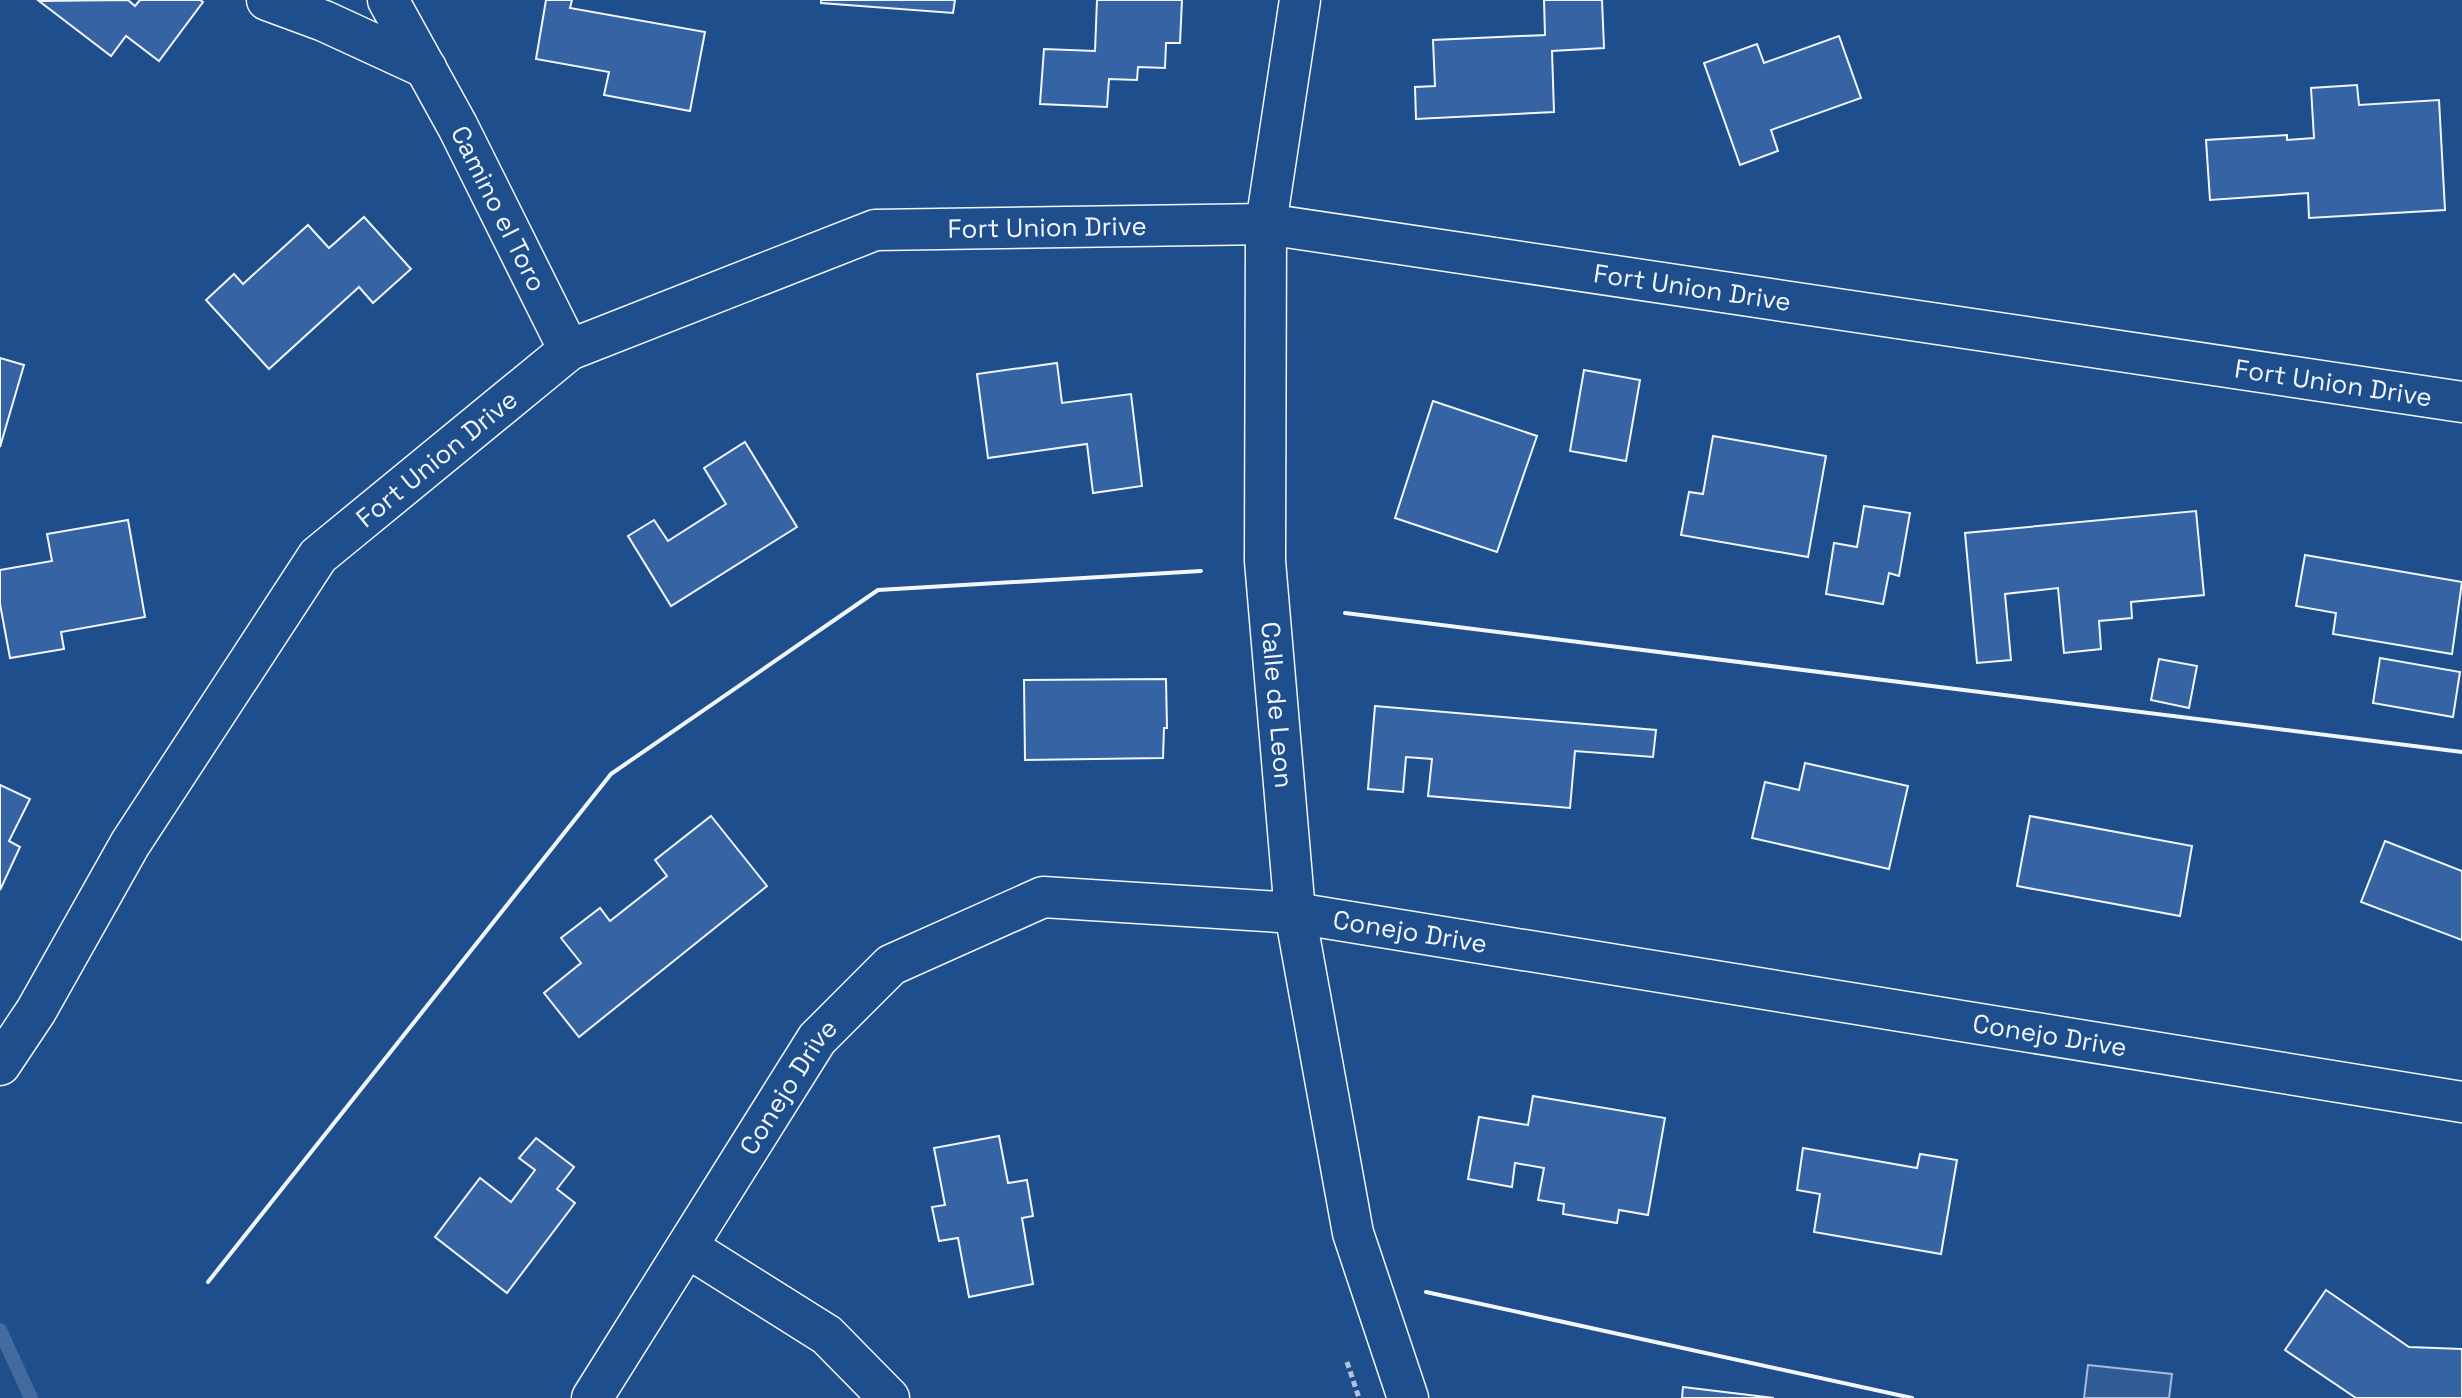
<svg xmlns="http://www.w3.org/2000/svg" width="2462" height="1398" viewBox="0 0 2462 1398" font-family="'Space Grotesk',sans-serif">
	<rect width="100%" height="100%" fill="#1f4e8c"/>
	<path fill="#305b95" stroke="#a8bbd7" stroke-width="2" d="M2088,1365L2172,1374L2169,1398H2084Z"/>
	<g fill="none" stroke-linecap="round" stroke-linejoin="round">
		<path stroke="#446ba0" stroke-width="14" d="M0,1330L31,1398"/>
	</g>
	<g fill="#3563a3" stroke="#f2f6ff" stroke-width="2">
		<path d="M128,0L135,6L140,0H200L203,2L159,61L126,36L111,56L39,1Z"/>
		<path d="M546,0H572L570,8L705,32L690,111L604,95L609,72L536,59Z"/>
		<path d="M821,0H955L953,13L821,3Z"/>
		<path d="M1097,0H1182L1180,43H1166L1165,68L1138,67L1137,80L1109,79L1107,107L1040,104L1044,49L1095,51Z"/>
		<path d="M1544,0H1602L1604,48L1552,51L1554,112L1416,119L1415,87L1435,86L1433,40L1545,35Z"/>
		<path d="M1839,36L1861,98L1771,130L1778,151L1740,165L1704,63L1757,44L1764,63Z"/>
		<path d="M2357,85L2359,105L2439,100L2445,210L2309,218L2308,193L2210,200L2206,140L2287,135V140L2314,138L2311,88Z"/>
		<path d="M364,217L411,269L373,303L359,287L269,369L206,300L234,274L243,284L308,225L329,248Z"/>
		<path d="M0,358L24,365L0,447Z"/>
		<path d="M1057,363L1062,403L1131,394L1142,486L1093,493L1087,444L988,458L977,374Z"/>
		<path d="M1584,370L1640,380L1626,461L1570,451Z"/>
		<path d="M1433,401L1537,436L1497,552L1395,518Z"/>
		<path d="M1713,436L1826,456L1808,557L1681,535L1689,492L1703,494Z"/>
		<path d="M745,442L797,527L671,606L628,536L654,520L668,541L726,504L704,468Z"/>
		<path d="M1864,506L1910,513L1899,576L1889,573L1883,604L1826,594L1834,543L1857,547Z"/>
		<path d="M2196,511L2204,595L2131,602L2132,618L2099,621L2101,649L2064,653L2058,588L2005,594L2011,660L1977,663L1965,533Z"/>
		<path d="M128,520L145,617L61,632L64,649L10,658L0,604V570L52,561L47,534Z"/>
		<path d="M2305,555L2462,582L2452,654L2333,634L2336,613L2296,606Z"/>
		<path d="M2380,658L2460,672L2453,717L2373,703Z"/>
		<path d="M2159,659L2197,666L2189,708L2151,700Z"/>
		<path d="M1166,679L1167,728H1164L1163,758L1025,760L1024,680Z"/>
		<path d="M1375,706L1656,730L1653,757L1575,751L1570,808L1428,796L1432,759L1406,757L1403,792L1368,789Z"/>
		<path d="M1805,763L1908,786L1889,869L1752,838L1765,782L1799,790Z"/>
		<path d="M0,785L30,799L9,841L20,847L0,890Z"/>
		<path d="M711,816L767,886L579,1037L544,993L581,963L561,938L600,908L610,921L667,876L655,860Z"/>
		<path d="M2030,816L2192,846L2180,916L2017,886Z"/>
		<path d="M2385,841L2462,871V940L2361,902Z"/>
		<path d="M1533,1096L1665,1118L1648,1215L1619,1210L1617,1223L1563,1214L1564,1204L1538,1200L1544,1168L1515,1163L1512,1187L1468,1179L1479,1117L1528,1125Z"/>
		<path d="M999,1136L1008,1183L1027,1180L1033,1216L1022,1218L1033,1284L969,1297L958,1238L939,1241L932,1207L945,1205L934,1148Z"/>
		<path d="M536,1138L574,1167L557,1189L575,1203L507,1293L435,1237L480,1178L511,1202L535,1170L519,1158Z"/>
		<path d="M1803,1148L1917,1168L1920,1154L1957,1160L1941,1254L1814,1232L1820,1194L1797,1190Z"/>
		<path d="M2326,1290L2409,1347L2462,1349V1398H2356L2285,1350Z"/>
		<path d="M1683,1387L1774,1398H1682Z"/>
	</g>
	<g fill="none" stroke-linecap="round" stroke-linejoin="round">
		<g stroke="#f2f6ff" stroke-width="43">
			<g id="street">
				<path d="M267,0L324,21L426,68"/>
				<path id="s1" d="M388,0L458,127L569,350"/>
				<path id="s2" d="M1300,0L1266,224L1265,561L1295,913L1353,1233L1408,1398"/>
				<path id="s3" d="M0,1065L36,1011L130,844L318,556L569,350L875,230L1266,224L2462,402"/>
				<path d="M687,1247L827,1335L889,1398"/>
				<path id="s4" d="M592,1398L817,1039L891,965L1043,897L1295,913L2462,1102"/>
			</g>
		</g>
		<path stroke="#b3c4dc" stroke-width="5" stroke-dasharray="6 4" stroke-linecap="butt" d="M1347,1362L1359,1398"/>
		<use href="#street" stroke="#1f4e8c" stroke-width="40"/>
		<g stroke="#f2f6ff" stroke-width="4">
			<path d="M1345,613L2462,752"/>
			<path d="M208,1282L611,774L878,590L1201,571"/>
			<path d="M1426,1292L1912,1398"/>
		</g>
	</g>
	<g text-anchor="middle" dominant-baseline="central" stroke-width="6" stroke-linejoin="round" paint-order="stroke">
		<g font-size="26" fill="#f2f6ff" stroke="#1f4e8c">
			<text stroke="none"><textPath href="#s1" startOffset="236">Camino el Toro</textPath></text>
			<text stroke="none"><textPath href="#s3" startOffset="1426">Fort Union Drive</textPath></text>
			<text stroke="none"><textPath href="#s3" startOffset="2076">Fort Union Drive</textPath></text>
			<text stroke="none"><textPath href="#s3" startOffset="2724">Fort Union Drive</textPath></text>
			<text stroke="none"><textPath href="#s3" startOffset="754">Fort Union Drive</textPath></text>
			<text stroke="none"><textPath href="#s2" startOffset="708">Calle de Leon</textPath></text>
			<text stroke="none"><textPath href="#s4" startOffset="1064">Conejo Drive</textPath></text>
			<text stroke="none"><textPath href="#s4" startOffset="1712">Conejo Drive</textPath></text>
			<text stroke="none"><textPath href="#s4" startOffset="368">Conejo Drive</textPath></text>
		</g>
	</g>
</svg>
